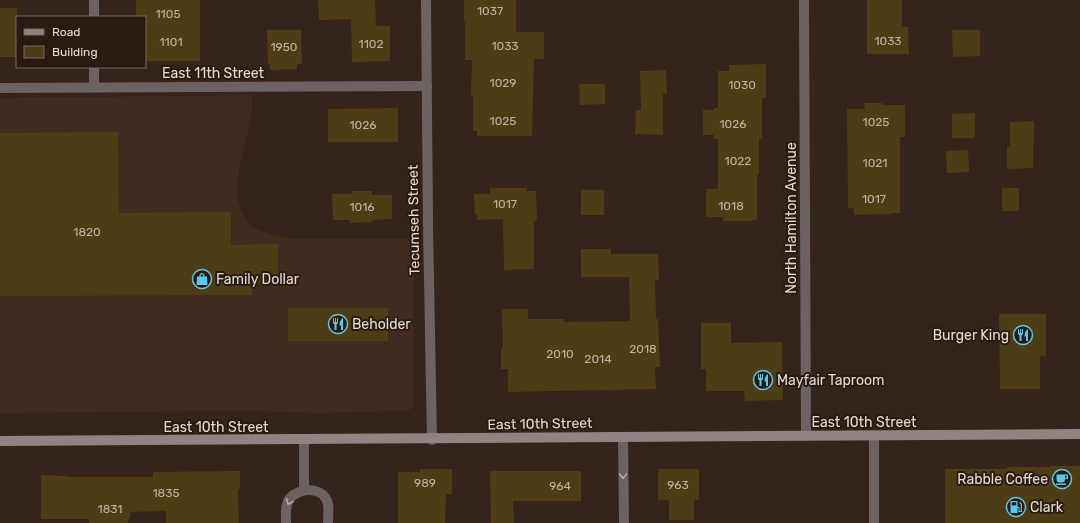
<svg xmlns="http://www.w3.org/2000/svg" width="1080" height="523" viewBox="0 0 1080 523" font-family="Rubik,sans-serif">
	<rect width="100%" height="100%" fill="#34241b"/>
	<path fill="#412b1e" d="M252,95V114L239,169L237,198L243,215L251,227L269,234L288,238L412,239L414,279L413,304L414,405L408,411L317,413L242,411L0,413V98Z"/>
	<g fill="#4e3d14">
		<path d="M136,0H200V61H145V17H136Z"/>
		<path d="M318,0H375L376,26H390V61L352,62L351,19L319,20Z"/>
		<path d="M464,0H516V32H544V59H534L532,136H477V131H473V96H471L472,60H465V22H464Z"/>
		<path d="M867,0H902V27H908L909,54H867Z"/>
		<rect x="0" y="8" width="17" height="49"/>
		<path d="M267,30H301L302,64H297V69L270,70V64H268Z"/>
		<path d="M952,30H980V56L953,57Z"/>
		<path d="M766,64V98H762V139H759V175H757V220H752V221H723V217H706V189H718V139H714V135H703V110H714V108H718V71H729V65Z"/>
		<path d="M666,70L667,94H663V135L635,134L636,110H641L640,71Z"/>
		<path d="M579,84H605V104L580,105Z"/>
		<path d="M864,103H882V105H905V137H900V213H892V214L854,215V208H848L847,109H865Z"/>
		<path d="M398,108V142H328V109Z"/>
		<path d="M975,113V138H952V114Z"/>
		<path d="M1034,121L1033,168L1007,169V147H1010V122Z"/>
		<path d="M118,132L119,213L231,212V245L278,244V283H252V295L0,296V133Z"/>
		<path d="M968,150L969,172L947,173L946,151Z"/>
		<path d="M490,188H527V191H536L537,221H534V269L504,270L503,219L477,220V214L475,215L474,194H490Z"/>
		<rect x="1002" y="188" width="17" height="23"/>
		<rect x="581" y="190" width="23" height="25"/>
		<path d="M352,191H372V195H392V219L372,220V222L350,223V220H333L332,194H352Z"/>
		<path d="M581,249H611V254H658L659,280L655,281L656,319H658L660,367H655L656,389L508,392V369H501V349H503L502,309H528V319H564V322L630,321L629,277H581Z"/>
		<rect x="288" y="308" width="100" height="33"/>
		<path d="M999,314H1046V356H1040V389H1000Z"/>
		<path d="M701,323H731V343L782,342L783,400L745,401L744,391H706V369H701Z"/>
		<path d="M1050,466H1080V523H945V469H1007V467H1050Z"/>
		<path d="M420,469H452V494H446L445,523H398V472H420Z"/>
		<path d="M658,469H699V500H694V520H669V500H658Z"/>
		<path d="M240,471V489H238L239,523H166V511L130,512V519H128V523H89V519H41V475L66,476V477H153V472Z"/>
		<path d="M490,471H581V501H513L514,523H491Z"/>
	</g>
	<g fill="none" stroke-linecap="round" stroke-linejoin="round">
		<g stroke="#6d6262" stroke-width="10">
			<path d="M94,0V17"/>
			<path d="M426,0L428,225L432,440"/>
			<path d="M804,0L806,436"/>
			<path d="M94,67V87"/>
			<path d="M0,88L427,86"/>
			<path d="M874,436V523"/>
			<path d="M623,437L624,523"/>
			<path d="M304,441V490"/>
			<path d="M286,523C286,516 285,508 288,501C296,487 324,485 328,504C329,510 328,517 328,523"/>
		</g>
		<path stroke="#938282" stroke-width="10" d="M0,441C360,440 720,437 1080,434"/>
	</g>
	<defs><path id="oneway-chevron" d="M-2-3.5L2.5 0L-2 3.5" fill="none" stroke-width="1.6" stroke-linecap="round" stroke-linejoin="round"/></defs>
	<g stroke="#b5aba6">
		<use href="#oneway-chevron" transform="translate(623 476) rotate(90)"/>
		<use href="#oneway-chevron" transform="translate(289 502) rotate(114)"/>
	</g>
	<defs>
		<g id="shop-ring" transform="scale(1)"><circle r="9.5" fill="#2a1b12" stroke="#5cc7e8" stroke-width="1.5"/><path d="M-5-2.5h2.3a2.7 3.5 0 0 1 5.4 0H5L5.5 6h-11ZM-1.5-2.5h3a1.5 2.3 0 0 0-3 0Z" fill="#5cc7e8"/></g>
		<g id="restaurant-ring" transform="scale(1)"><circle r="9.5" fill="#2a1b12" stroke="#5cc7e8" stroke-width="1.5"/><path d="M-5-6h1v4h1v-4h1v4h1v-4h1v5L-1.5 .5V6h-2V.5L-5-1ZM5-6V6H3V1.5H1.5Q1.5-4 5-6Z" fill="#5cc7e8"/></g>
		<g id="cafe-ring" transform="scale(1)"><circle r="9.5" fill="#2a1b12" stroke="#5cc7e8" stroke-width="1.5"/><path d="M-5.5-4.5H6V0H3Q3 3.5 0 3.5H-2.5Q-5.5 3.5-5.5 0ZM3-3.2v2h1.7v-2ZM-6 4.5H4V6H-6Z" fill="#5cc7e8"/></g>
		<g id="fuel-ring" transform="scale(1)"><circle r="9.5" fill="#2a1b12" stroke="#5cc7e8" stroke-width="1.5"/><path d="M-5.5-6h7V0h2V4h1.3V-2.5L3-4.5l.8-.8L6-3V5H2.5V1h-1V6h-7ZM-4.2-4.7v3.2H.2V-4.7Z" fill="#5cc7e8"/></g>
	</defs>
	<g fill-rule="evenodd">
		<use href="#shop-ring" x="202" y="279"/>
		<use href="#restaurant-ring" x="338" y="324"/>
		<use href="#restaurant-ring" x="1023" y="335"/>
		<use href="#restaurant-ring" x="763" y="380"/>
		<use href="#cafe-ring" x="1062" y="479"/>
		<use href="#fuel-ring" x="1016" y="507"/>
	</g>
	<g text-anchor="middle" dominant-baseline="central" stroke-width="4" stroke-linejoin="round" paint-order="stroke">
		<g font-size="12" fill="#bfb4a4">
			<text x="490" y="11">1037</text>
			<text x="168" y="14">1105</text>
			<text x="888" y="41">1033</text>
			<text x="171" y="42">1101</text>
			<text x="371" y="44">1102</text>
			<text x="505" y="46">1033</text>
			<text x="284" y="47">1950</text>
			<text x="503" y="83">1029</text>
			<text x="742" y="85">1030</text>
			<text x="503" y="121">1025</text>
			<text x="876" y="122">1025</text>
			<text x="733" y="124">1026</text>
			<text x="363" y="125">1026</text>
			<text x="738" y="161">1022</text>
			<text x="875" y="163">1021</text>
			<text x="874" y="199">1017</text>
			<text x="505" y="204">1017</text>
			<text x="731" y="206">1018</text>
			<text x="362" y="207">1016</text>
			<text x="87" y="232">1820</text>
			<text x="643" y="349">2018</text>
			<text x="560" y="354">2010</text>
			<text x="598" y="359">2014</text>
			<text x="425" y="483">989</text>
			<text x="678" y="485">963</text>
			<text x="560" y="486">964</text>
			<text x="166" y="493">1835</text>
			<text x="110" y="509">1831</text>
		</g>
		<g font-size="14" fill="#e5dbd4" stroke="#2a1b12">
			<text x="213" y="73">East 11th Street</text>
			<text transform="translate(791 218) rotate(-90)">North Hamilton Avenue</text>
			<text transform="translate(414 220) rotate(-91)">Tecumseh Street</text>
			<text x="864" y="422">East 10th Street</text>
			<text transform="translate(540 424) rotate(-1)">East 10th Street</text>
			<text x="216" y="427">East 10th Street</text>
		</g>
		<g font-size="14" fill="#e5dbd4" stroke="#2a1b12" text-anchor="start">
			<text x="216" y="279">Family Dollar</text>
			<text x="352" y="324">Beholder</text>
			<text x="1009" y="335" text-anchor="end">Burger King</text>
			<text x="777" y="380">Mayfair Taproom</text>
			<text x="1048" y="479" text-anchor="end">Rabble Coffee</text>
			<text x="1030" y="507">Clark</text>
		</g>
	</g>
	<rect x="16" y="16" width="130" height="52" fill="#2a1b12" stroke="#756860"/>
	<rect x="24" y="29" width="20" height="6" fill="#938282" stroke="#756860"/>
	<text x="52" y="36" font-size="12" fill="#e5dbd4">Road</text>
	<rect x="24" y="46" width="20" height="12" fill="#4e3d14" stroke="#756860"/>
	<text x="52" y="56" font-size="12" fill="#e5dbd4">Building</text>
</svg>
